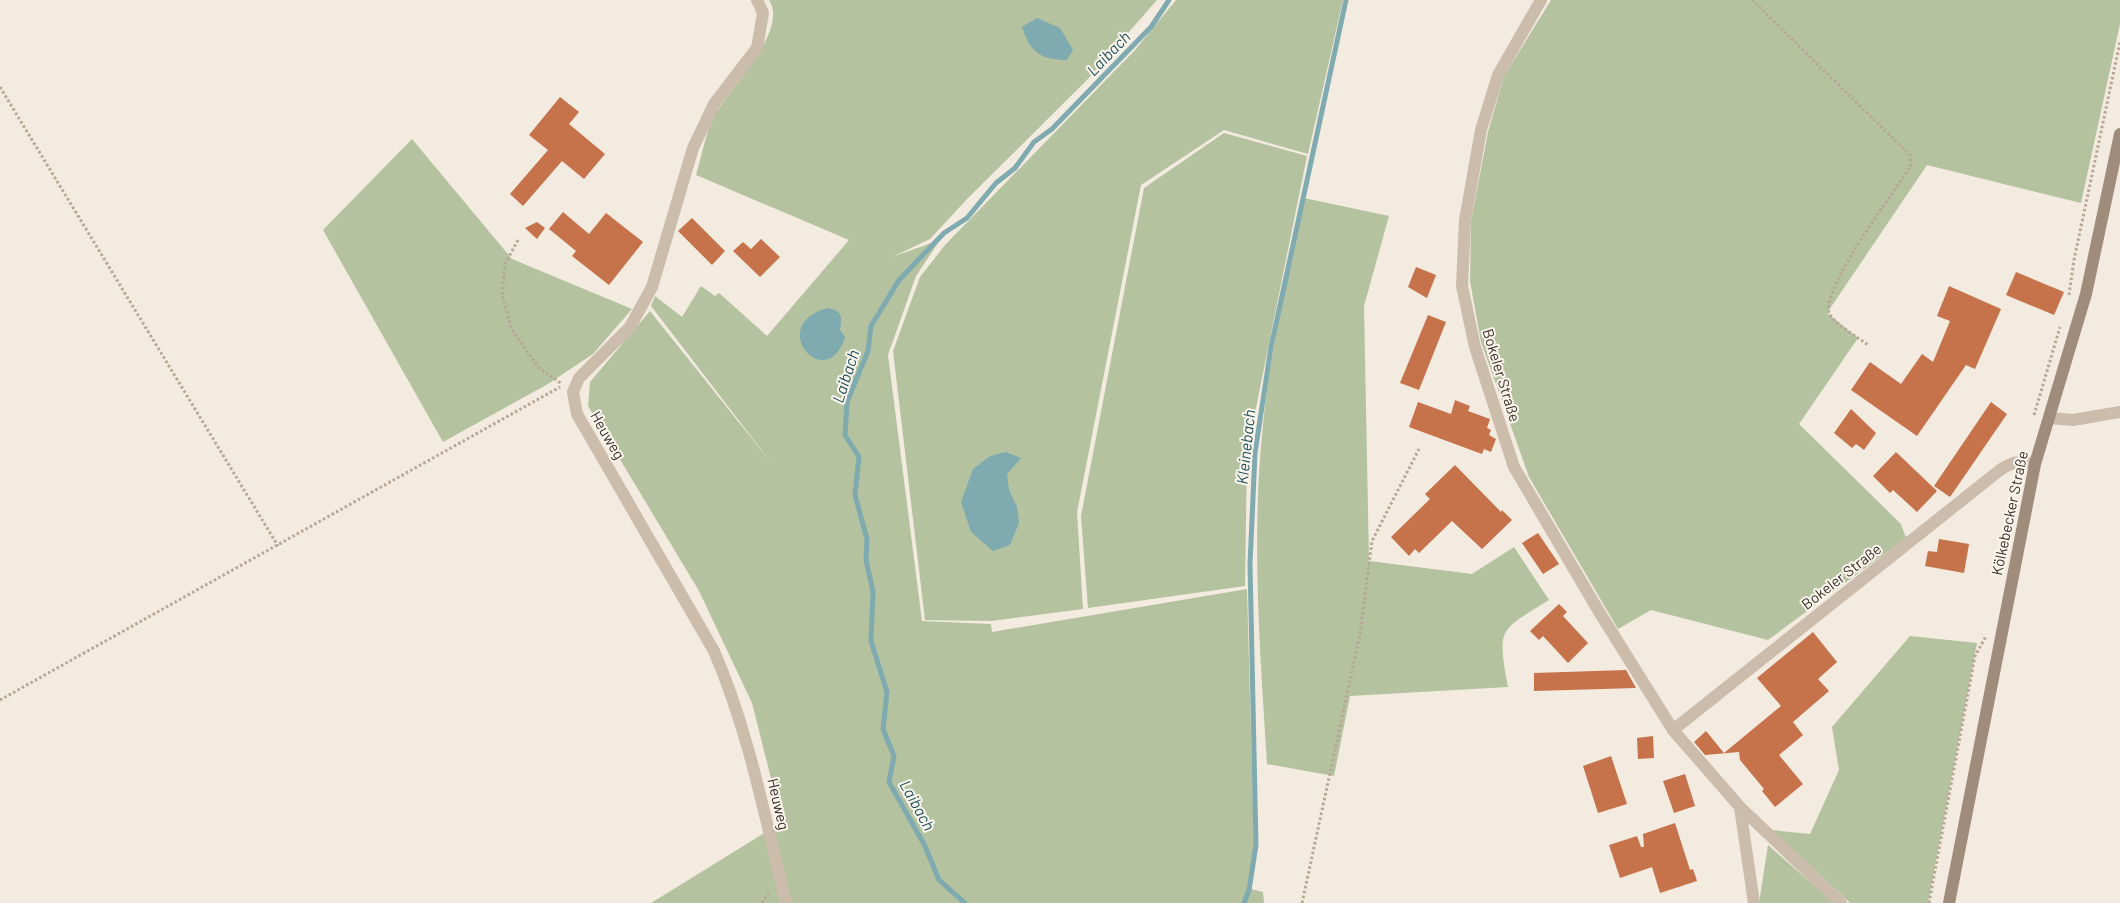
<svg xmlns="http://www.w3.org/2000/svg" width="2120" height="903" viewBox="0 0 2120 903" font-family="Barlow,sans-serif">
	<rect width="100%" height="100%" fill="#f3ebdf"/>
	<g fill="#b4c29f">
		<path d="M769,0H1157L1086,81L969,197L930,239L892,257L940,240L916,276L888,355L922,621L991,624L992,632L1247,589L1254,846L1247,888L1263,892L1264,903H651L782,822L752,703L699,591L588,406L590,382L650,311L773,465L651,306L655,296L682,317L701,286L715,296L719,293L767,336L849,240L696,175C702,155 706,130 716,113C731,88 789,29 769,0Z"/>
		<path d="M1176,0H1343L1308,154L1224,130L1141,185L1077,512L1083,609L991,621L925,620L893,351L920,277L945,245L1135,50Z"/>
		<path d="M1551,0H2120V24L2081,203L1927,165L1827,313L1858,338L1799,424L1901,524L1906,538L1768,640L1651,610L1618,629L1529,477L1481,342L1470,281L1471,221L1488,132L1504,76Z"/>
		<path d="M1224,133L1307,156L1247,452L1245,586L1088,608L1081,516L1144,188Z"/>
		<path d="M412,139L512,259L632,309L593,354L548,384L443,442L323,230Z"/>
		<path d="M1304,198L1389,216L1364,306L1369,561L1472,574L1514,547L1549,600C1499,631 1497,627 1508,687L1350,696L1334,776L1267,764C1260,651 1251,538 1263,425C1270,348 1289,273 1304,198Z"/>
		<path d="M1910,636L1977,643L1928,903H1850L1772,830L1810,834L1839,770L1832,727Z"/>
		<path d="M1768,845L1834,903H1759Z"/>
	</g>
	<g fill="#7eaab0">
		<path d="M1037,18L1060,28L1073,50L1067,60C1041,60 1030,52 1022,27Z"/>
		<path d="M828,308C843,311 842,318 840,330L845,337C827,396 764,325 828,308Z"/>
		<path d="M1006,452L1021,458L1007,474L1009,490L1017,507L1019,523L1010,545L993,551L971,532L961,502L973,469L990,456Z"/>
	</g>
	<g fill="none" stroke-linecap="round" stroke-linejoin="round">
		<g stroke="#7eaab0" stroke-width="5">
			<path d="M965,903L939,880L925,846L889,782L894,756L883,729L887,692L871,641L873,592L866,560L867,539L855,495L859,457L845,435L847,402L868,351L871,326L899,280L944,233L967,218L996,183L1015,168L1034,142L1052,129L1151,27L1169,0"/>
			<path d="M1244,903L1249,890L1256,845L1250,564L1255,453L1271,347L1346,0"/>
		</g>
	</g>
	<g fill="#c6724a">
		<path d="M560,97L579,112L569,124L605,154L584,179L562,161L523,206L510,194L548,150L529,135Z"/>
		<path d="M563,212L589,234L606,213L643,242L609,285L572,256L576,251L549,229Z"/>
		<path d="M692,218L725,251L712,265L678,231Z"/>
		<path d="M537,222L545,228L537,239L525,228Z"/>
		<path d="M761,239L780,257L760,277L733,251L743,242L751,249Z"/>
		<path d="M1416,267L1436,275L1427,298L1408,287Z"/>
		<path d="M2016,272L2064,292L2054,315L2006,295Z"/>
		<path d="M1949,286L2001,309L1975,369L1966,365L1917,436L1851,390L1870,362L1901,384L1922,354L1933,362L1950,321L1937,316Z"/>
		<path d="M1428,315L1446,322L1419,390L1400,383Z"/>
		<path d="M1455,400L1470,406L1468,411L1490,419L1487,428L1491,430L1489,435L1496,439L1491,452L1484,449L1482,454L1409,427L1418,402L1451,414Z"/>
		<path d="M1991,402L2007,414L1950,497L1934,486Z"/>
		<path d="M1851,409L1876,433L1864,450L1856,444L1852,448L1834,433Z"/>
		<path d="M1896,452L1937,491L1917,512L1893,490L1890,493L1873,476Z"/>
		<path d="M1455,465L1501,512L1502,510L1512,520L1482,549L1452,521L1419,553L1415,549L1409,556L1391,537L1430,499L1425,494Z"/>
		<path d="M1538,533L1559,564L1543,574L1522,543Z"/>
		<path d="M1939,539L1969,544L1964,573L1925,566L1928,551L1937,552Z"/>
		<path d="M1559,604L1567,612L1563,616L1588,643L1568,663L1543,636L1539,640L1530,631Z"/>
		<path d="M1813,632L1837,662L1818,679L1829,691L1793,722L1803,735L1779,755L1803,784L1775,807L1762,791L1764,789L1740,760L1739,752L1705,755L1694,742L1706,731L1724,753L1781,706L1757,678Z"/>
		<path d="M1626,670L1636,688L1534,691V673Z"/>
		<path d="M1653,736L1654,758L1638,759L1637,738Z"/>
		<path d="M1611,756L1627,804L1598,813L1583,766Z"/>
		<path d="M1685,774L1695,806L1674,813L1663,781Z"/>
		<path d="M1675,823L1690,870L1693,869L1697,881L1660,893L1652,867L1620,878L1609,845L1637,836L1641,847H1644L1643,834Z"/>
	</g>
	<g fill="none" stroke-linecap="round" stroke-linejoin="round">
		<g stroke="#b7a695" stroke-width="3" stroke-dasharray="2.5 2.5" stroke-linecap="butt">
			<path d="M1752,0L1910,155L1911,166C1895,190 1821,289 1829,313C1833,323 1859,338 1868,345"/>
			<path d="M0,87L278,546"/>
			<path d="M518,240L505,264L502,295L512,330L539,368L562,384"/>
			<path d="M2069,295L2074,260L2120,42"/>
			<path d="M2034,415L2060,327"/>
			<path d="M0,700L560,387"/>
			<path d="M762,903L769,892"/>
			<path d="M1302,903L1360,634L1372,541L1419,449"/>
			<path d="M1929,903L1975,656L1986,636"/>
		</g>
		<g stroke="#cbbcab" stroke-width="12">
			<path d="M757,0L763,13L757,48L714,104L693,148L652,287L630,327L579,378L573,392L577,414L714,651C749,732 765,818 786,903"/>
			<path d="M1541,0L1498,75L1481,130L1465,220L1462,286L1475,347L1514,467L1598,610L1673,730L1740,807L1754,903"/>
			<path d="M2049,418L2073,420L2120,412"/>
			<path d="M1673,730L2000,470C2012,462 2020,460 2035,464"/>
			<path d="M1740,807L1841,903"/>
		</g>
		<path stroke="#9f8c7c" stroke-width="12" d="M1949,903L2035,464L2086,294L2120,134"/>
	</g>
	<g text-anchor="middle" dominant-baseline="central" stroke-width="4" stroke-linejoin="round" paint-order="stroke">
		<g font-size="15" fill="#39302a" stroke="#faf5ec">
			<text transform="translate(1502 375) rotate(73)">Bokeler Straße</text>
			<text transform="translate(608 435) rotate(60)">Heuweg</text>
			<text transform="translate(2009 513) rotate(-78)">Kölkebecker Straße</text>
			<text transform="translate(1841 576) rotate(-38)">Bokeler Straße</text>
			<text transform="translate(779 804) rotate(77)">Heuweg</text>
		</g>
		<g font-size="16" font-style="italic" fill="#1f525b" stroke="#faf5ec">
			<text transform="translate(1108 53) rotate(-46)">Laibach</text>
			<text transform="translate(845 376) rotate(-72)">Laibach</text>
			<text transform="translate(1245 447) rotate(-84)">Kleinebach</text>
			<text transform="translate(918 805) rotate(61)">Laibach</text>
		</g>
	</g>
</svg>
